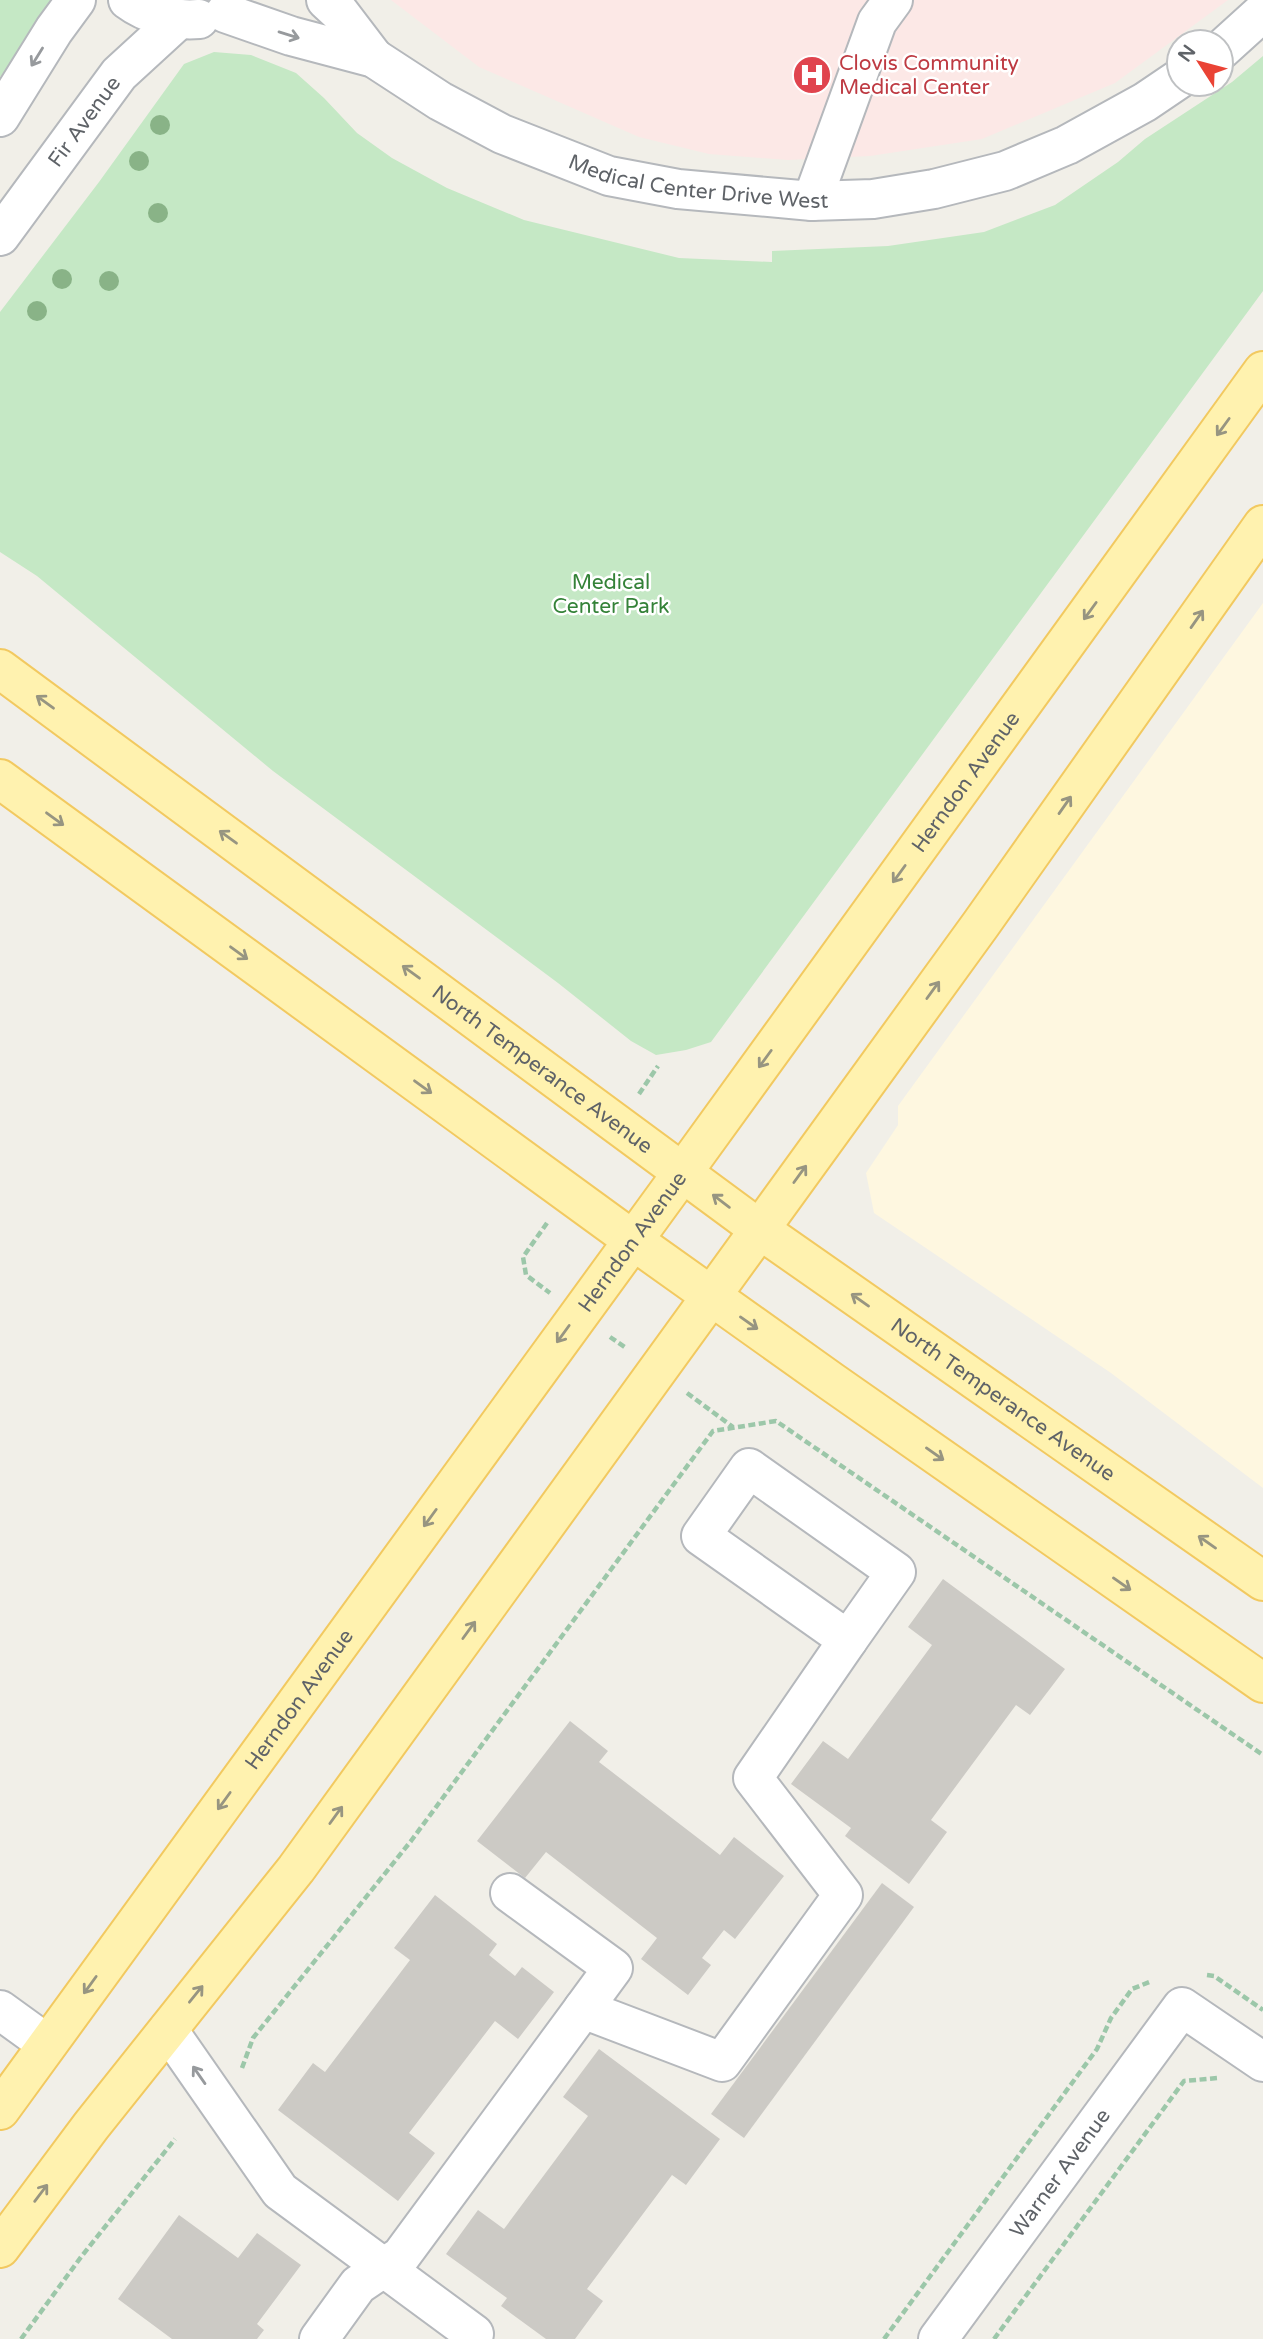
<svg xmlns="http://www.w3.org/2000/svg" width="1263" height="2339" viewBox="0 0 1263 2339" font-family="'Varela Round',sans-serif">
	<rect width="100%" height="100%" fill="#f1efe8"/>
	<path fill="#fef7e0" d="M1263,603V1488L1111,1373L874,1213L866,1173L898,1125V1106Z"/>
	<path fill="#fce8e6" d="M391,0H1228L1115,83L982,139L870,156L788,160L709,154L639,137L479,67Z"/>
	<g fill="#c5e8c5">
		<path d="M0,0H57L53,12L0,77Z"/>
		<path d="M214,52L251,55L296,73L324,98L357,133L392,158L447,188L524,220L679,258L772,262V251L888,246L984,232L1055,205L1118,162L1145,139L1232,82L1263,56V291L711,1042L686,1050L656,1055L631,1041L558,983L273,771L37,576L0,552V312L99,182L184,64Z"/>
	</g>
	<g fill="#cccac5">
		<path d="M943,1579L1065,1669L1030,1715L1016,1705L931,1820L947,1832L909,1884L845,1836L851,1828L791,1784L823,1741L848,1759L932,1645L908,1627Z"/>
		<path d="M570,1721L608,1751L599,1762L720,1855L734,1837L784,1876L735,1939L724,1930L702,1958L711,1965L688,1995L641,1959L657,1938L546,1852L525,1878L477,1841Z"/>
		<path d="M882,1883L914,1907L744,2138L711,2114Z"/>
		<path d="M435,1895L497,1944L489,1955L515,1976L522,1967L554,1992L518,2039L495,2021L409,2133L435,2153L398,2201L278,2110L313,2063L325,2072L410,1960L394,1948Z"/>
		<path d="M599,2049L720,2139L686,2185L672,2175L587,2289L603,2301L575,2339H546L501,2306L507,2298L446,2254L478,2210L504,2229L588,2116L563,2097Z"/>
		<path d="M179,2215L238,2258L257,2233L301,2265L257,2324L264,2330L257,2339H172L118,2299Z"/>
	</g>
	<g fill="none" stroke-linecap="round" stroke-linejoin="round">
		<g stroke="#b5b8bc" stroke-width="42">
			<g id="minor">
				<path d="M128,0C148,15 175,21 199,19"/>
				<path d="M326,0L339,12L374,58"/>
				<path id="s1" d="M225,13L291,36L374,58L440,101L502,134L609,176L678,189L812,201L873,199L934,189L1005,171L1067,145L1145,102L1179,79"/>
				<path d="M1221,50L1263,12"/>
				<path d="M0,117L54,30L76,0"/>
				<path d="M812,201L877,22L893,0"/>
				<path id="s2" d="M0,236L119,74L179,19"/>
				<path d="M749,1468L896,1572L848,1640L701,1536Z"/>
				<path d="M510,1893L613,1968L583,2009"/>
				<path d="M0,2010L47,2044"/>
				<path d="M168,2030L280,2191L474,2334"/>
				<path d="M319,2339L358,2285L401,2256L583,2009L722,2062L843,1895L753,1778L848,1640"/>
				<path id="s3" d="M938,2339L1182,2007L1263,2062"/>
			</g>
		</g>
		<g stroke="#f2c960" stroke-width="42">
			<g id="major">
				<path id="s4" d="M0,669L759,1229L1263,1581"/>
				<path d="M0,779L634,1241L832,1382L1263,1683"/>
				<path id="s5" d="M0,2110L683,1172L1263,371"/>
				<path d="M0,2248L91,2126L296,1869L981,924L1263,525"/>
			</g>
		</g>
		<g stroke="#9cc7a9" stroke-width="4.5" stroke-dasharray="7 3.5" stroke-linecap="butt">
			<path d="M639,1094L658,1066"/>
			<path d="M547,1223L523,1257L526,1275L550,1293"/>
			<path d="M610,1337L626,1348"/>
			<path d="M687,1393L733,1427"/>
			<path d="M1207,1975L1214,1976L1263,2010"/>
			<path d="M242,2068L253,2038L411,1841L713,1431L776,1421L1263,1755"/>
			<path d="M21,2339L81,2257L175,2139"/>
			<path d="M884,2339L1097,2049L1111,2018L1132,1989L1152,1981"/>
			<path d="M994,2339L1184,2081L1218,2078"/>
		</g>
		<use href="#minor" stroke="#fff" stroke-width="38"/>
		<use href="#major" stroke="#fff2af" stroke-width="38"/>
	</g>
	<g fill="#89b387">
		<circle cx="160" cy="125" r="10"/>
		<circle cx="139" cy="161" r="10"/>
		<circle cx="158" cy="213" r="10"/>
		<circle cx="62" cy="279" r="10"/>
		<circle cx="109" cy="281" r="10"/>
		<circle cx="37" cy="311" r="10"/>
	</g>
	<defs><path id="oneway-shaft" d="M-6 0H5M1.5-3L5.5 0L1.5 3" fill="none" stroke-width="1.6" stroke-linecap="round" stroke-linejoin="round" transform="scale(1.75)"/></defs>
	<g stroke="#979a9d">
		<use href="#oneway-shaft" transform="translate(289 35) rotate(17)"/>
		<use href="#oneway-shaft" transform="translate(37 57) rotate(122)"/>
		<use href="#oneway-shaft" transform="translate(199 2075) rotate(-125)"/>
	</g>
	<g stroke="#979581">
		<use href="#oneway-shaft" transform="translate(1223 427) rotate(126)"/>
		<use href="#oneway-shaft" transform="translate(1090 611) rotate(126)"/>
		<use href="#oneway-shaft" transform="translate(1197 619) rotate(-55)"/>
		<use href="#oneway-shaft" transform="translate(45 702) rotate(-144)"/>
		<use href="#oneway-shaft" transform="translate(1065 805) rotate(-55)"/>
		<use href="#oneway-shaft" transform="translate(55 819) rotate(36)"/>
		<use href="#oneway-shaft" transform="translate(228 837) rotate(-144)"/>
		<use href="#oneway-shaft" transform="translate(899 874) rotate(126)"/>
		<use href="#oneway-shaft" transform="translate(239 953) rotate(36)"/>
		<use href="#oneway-shaft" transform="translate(411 972) rotate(-144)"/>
		<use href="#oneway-shaft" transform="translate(933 990) rotate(-54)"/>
		<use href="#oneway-shaft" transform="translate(765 1059) rotate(126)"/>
		<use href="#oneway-shaft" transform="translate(423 1087) rotate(36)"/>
		<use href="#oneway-shaft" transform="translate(800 1174) rotate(-54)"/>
		<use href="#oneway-shaft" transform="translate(721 1201) rotate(-143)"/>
		<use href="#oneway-shaft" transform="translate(860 1300) rotate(-145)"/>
		<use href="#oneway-shaft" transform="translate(749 1323) rotate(35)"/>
		<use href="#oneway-shaft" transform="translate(563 1334) rotate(126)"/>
		<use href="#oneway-shaft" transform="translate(935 1454) rotate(35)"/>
		<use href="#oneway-shaft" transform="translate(430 1518) rotate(126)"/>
		<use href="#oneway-shaft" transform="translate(1207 1542) rotate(-145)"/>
		<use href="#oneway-shaft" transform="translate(1122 1584) rotate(35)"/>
		<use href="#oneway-shaft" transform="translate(469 1630) rotate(-54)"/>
		<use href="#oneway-shaft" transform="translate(224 1801) rotate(126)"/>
		<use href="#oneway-shaft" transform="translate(336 1815) rotate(-54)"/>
		<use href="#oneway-shaft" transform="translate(90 1985) rotate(126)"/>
		<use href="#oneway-shaft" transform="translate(196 1994) rotate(-51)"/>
		<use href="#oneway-shaft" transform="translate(41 2193) rotate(-53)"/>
	</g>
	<defs>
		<g id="hospital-disc" transform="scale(2.0125)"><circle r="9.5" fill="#e0444e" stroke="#fff"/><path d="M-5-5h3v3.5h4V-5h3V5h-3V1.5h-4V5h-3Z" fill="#fff"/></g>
	</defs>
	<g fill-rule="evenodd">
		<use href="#hospital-disc" x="812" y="75"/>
	</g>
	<g text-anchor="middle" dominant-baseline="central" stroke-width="5" stroke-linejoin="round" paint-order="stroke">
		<g font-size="21" fill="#be3a42" stroke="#fff" text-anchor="start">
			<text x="839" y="63">Clovis Community<tspan x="839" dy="24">Medical Center</tspan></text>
		</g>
		<g font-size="21" fill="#5f6368" stroke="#fff">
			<text stroke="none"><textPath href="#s2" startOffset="142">Fir Avenue</textPath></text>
			<text stroke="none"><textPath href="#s1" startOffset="509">Medical Center Drive West</textPath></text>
			<text stroke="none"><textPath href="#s5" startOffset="1642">Herndon Avenue</textPath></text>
			<text stroke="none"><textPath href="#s4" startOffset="674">North Temperance Avenue</textPath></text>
			<text stroke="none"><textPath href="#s5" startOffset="1074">Herndon Avenue</textPath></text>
			<text stroke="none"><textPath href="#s4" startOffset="1241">North Temperance Avenue</textPath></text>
			<text stroke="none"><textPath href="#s5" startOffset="508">Herndon Avenue</textPath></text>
			<text stroke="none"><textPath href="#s3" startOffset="206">Warner Avenue</textPath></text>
		</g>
		<g font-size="21" fill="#348238" stroke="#fff">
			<text x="611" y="582">Medical<tspan x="611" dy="24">Center Park</tspan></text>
		</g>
	</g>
	<g transform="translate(1200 63) rotate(306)"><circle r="33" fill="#ffffff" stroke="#bfc1c3" stroke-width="2"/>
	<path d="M0-5L12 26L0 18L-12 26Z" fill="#ea4335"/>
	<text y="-10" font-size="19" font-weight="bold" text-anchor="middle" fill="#5f6368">N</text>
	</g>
</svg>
